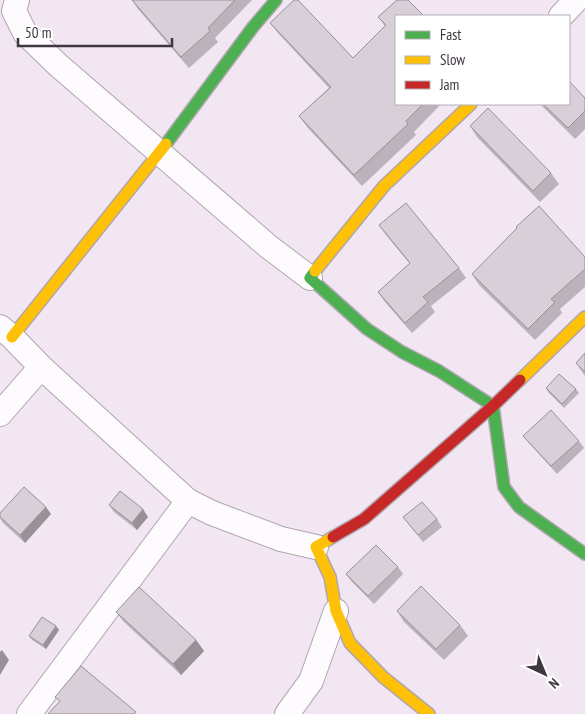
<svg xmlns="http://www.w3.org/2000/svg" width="585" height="714" viewBox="0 0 585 714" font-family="'PT Sans Narrow',sans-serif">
	<rect width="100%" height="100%" fill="#f2e6f2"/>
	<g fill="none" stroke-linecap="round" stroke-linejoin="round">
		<g stroke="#afa6af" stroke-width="26">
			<g id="street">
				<path d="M17,0L14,11L25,33L58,65L269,247L310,278"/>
				<path d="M561,16L576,0"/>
				<path d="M0,327L12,337L41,367L188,501L212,513L281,539L316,547"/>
				<path d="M0,414L41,367"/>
				<path d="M29,714L188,501"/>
				<path d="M287,714L311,681L336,611"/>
			</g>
		</g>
		<g stroke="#afa6af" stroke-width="14">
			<g id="fast">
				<path d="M166,144L253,27L276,0"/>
				<path d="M315,271L310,278L367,329L402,352L439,371L493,406L504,487L519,507L585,554"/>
			</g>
		</g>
		<g stroke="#afa6af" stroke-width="14">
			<g id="slow">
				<path d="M315,271L384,186L471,104"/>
				<path d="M12,337L166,144"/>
				<path d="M520,380L585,317"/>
				<path d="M333,537L316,547L330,577L336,611L350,643L383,677L429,714"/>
			</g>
		</g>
		<g stroke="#afa6af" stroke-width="14">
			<path id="jam" d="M333,537L364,519L493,406L520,380"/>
		</g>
		<use href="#street" stroke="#fdfbfd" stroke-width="24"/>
		<use href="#fast" stroke="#4caf50" stroke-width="11"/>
		<use href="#slow" stroke="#ffc107" stroke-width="11"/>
		<use href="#jam" stroke="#c62828" stroke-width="11"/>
	</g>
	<g fill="#bbb2bb">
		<path d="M132,0H252L215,38L218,42L189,68L138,9Z"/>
		<path d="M397,0L396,104H441L414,132L416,135L362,186L307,127L299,116L329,88L278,33L270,23L353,58L385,26L378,17Z"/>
		<path d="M585,98V129L575,139L540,104H569Z"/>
		<path d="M470,126L551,173L559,184L540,202L477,137Z"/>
		<path d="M379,225L459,268L466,278L431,306L435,312L412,333L385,302L378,292L410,264L386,235Z"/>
		<path d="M585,257V287L560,309L562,313L535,340L479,285L472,274Z"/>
		<path d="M585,353V376L576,363Z"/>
		<path d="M546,388L576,389L579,393L564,408L548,392Z"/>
		<path d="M523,436L579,441L584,448L557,474L529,443Z"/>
		<path d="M109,505L148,517L137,530L114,512Z"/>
		<path d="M0,513L51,514L25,543L3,523L0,518Z"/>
		<path d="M403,517L437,519L442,527L423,542Z"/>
		<path d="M398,567L403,574L374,604L352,582L346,574Z"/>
		<path d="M397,611L460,625L468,636L444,660L404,622Z"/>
		<path d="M116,612L196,640L204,651L181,675L124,622Z"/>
		<path d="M56,626L59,630L46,649L32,640L29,636Z"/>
	</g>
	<g fill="#989198">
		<path d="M46,507L51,514L25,543L20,535Z"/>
		<path d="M143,509L148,517L137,530L132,523Z"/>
		<path d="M56,626L59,630L46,649L43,645Z"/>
		<path d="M196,640L204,651L181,675L173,664Z"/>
		<path d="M2,650L9,660L0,675V652Z"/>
	</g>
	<g fill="#d9cfd9" stroke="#989198">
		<path d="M132,0H235L208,28L210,31L181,57Z"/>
		<path d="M294,0H298L353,58L386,25L378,17L397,0H408L424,16H396V104H423L406,121L408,124L354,175L299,116L331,87L270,23Z"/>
		<path d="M569,81L585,98V111L568,128L543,104H569Z"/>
		<path d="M488,108L551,173L533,191L470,126Z"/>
		<path d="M406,203L459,268L423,297L428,302L405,323L378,292L410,263L379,225Z"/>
		<path d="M539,206L585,257V269L551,299L555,302L528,329L472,274L517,228L516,227Z"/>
		<path d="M585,353V372L576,363Z"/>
		<path d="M559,374L576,389L562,404L546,388Z"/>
		<path d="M551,410L579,441L551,466L523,436Z"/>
		<path d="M24,487L46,507L20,535L0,517V513Z"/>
		<path d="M120,491L143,509L132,523L109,505Z"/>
		<path d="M422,502L437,519L418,535L403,517Z"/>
		<path d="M376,545L398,567L368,596L346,574Z"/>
		<path d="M421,586L460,625L436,649L397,611Z"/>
		<path d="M139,587L196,640L173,664L116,612Z"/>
		<path d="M42,617L56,626L43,645L29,636Z"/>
		<path d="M81,666L136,712L134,714H48L60,701L55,697Z"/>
	</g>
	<rect x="395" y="15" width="175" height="90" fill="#ffffff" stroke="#b2afb3"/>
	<rect x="405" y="31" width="25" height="8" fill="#4caf50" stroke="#b2afb3"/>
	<text x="440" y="40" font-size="15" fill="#3f3740">Fast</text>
	<rect x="405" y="56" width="25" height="8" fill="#ffc107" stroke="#b2afb3"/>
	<text x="440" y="65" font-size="15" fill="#3f3740">Slow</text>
	<rect x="405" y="81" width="25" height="8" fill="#c62828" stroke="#b2afb3"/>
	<text x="440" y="90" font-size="15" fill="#3f3740">Jam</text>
	<g transform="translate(545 674) rotate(136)" stroke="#ffffff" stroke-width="4" paint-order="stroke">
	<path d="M0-4L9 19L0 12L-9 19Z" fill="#3f3740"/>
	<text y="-8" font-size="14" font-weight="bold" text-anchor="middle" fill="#3f3740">N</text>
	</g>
	<path d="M18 38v8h154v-8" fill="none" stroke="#3f3740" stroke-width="2.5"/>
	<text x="25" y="38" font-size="15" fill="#3f3740" stroke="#ffffff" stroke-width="4" paint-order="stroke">50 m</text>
</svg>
